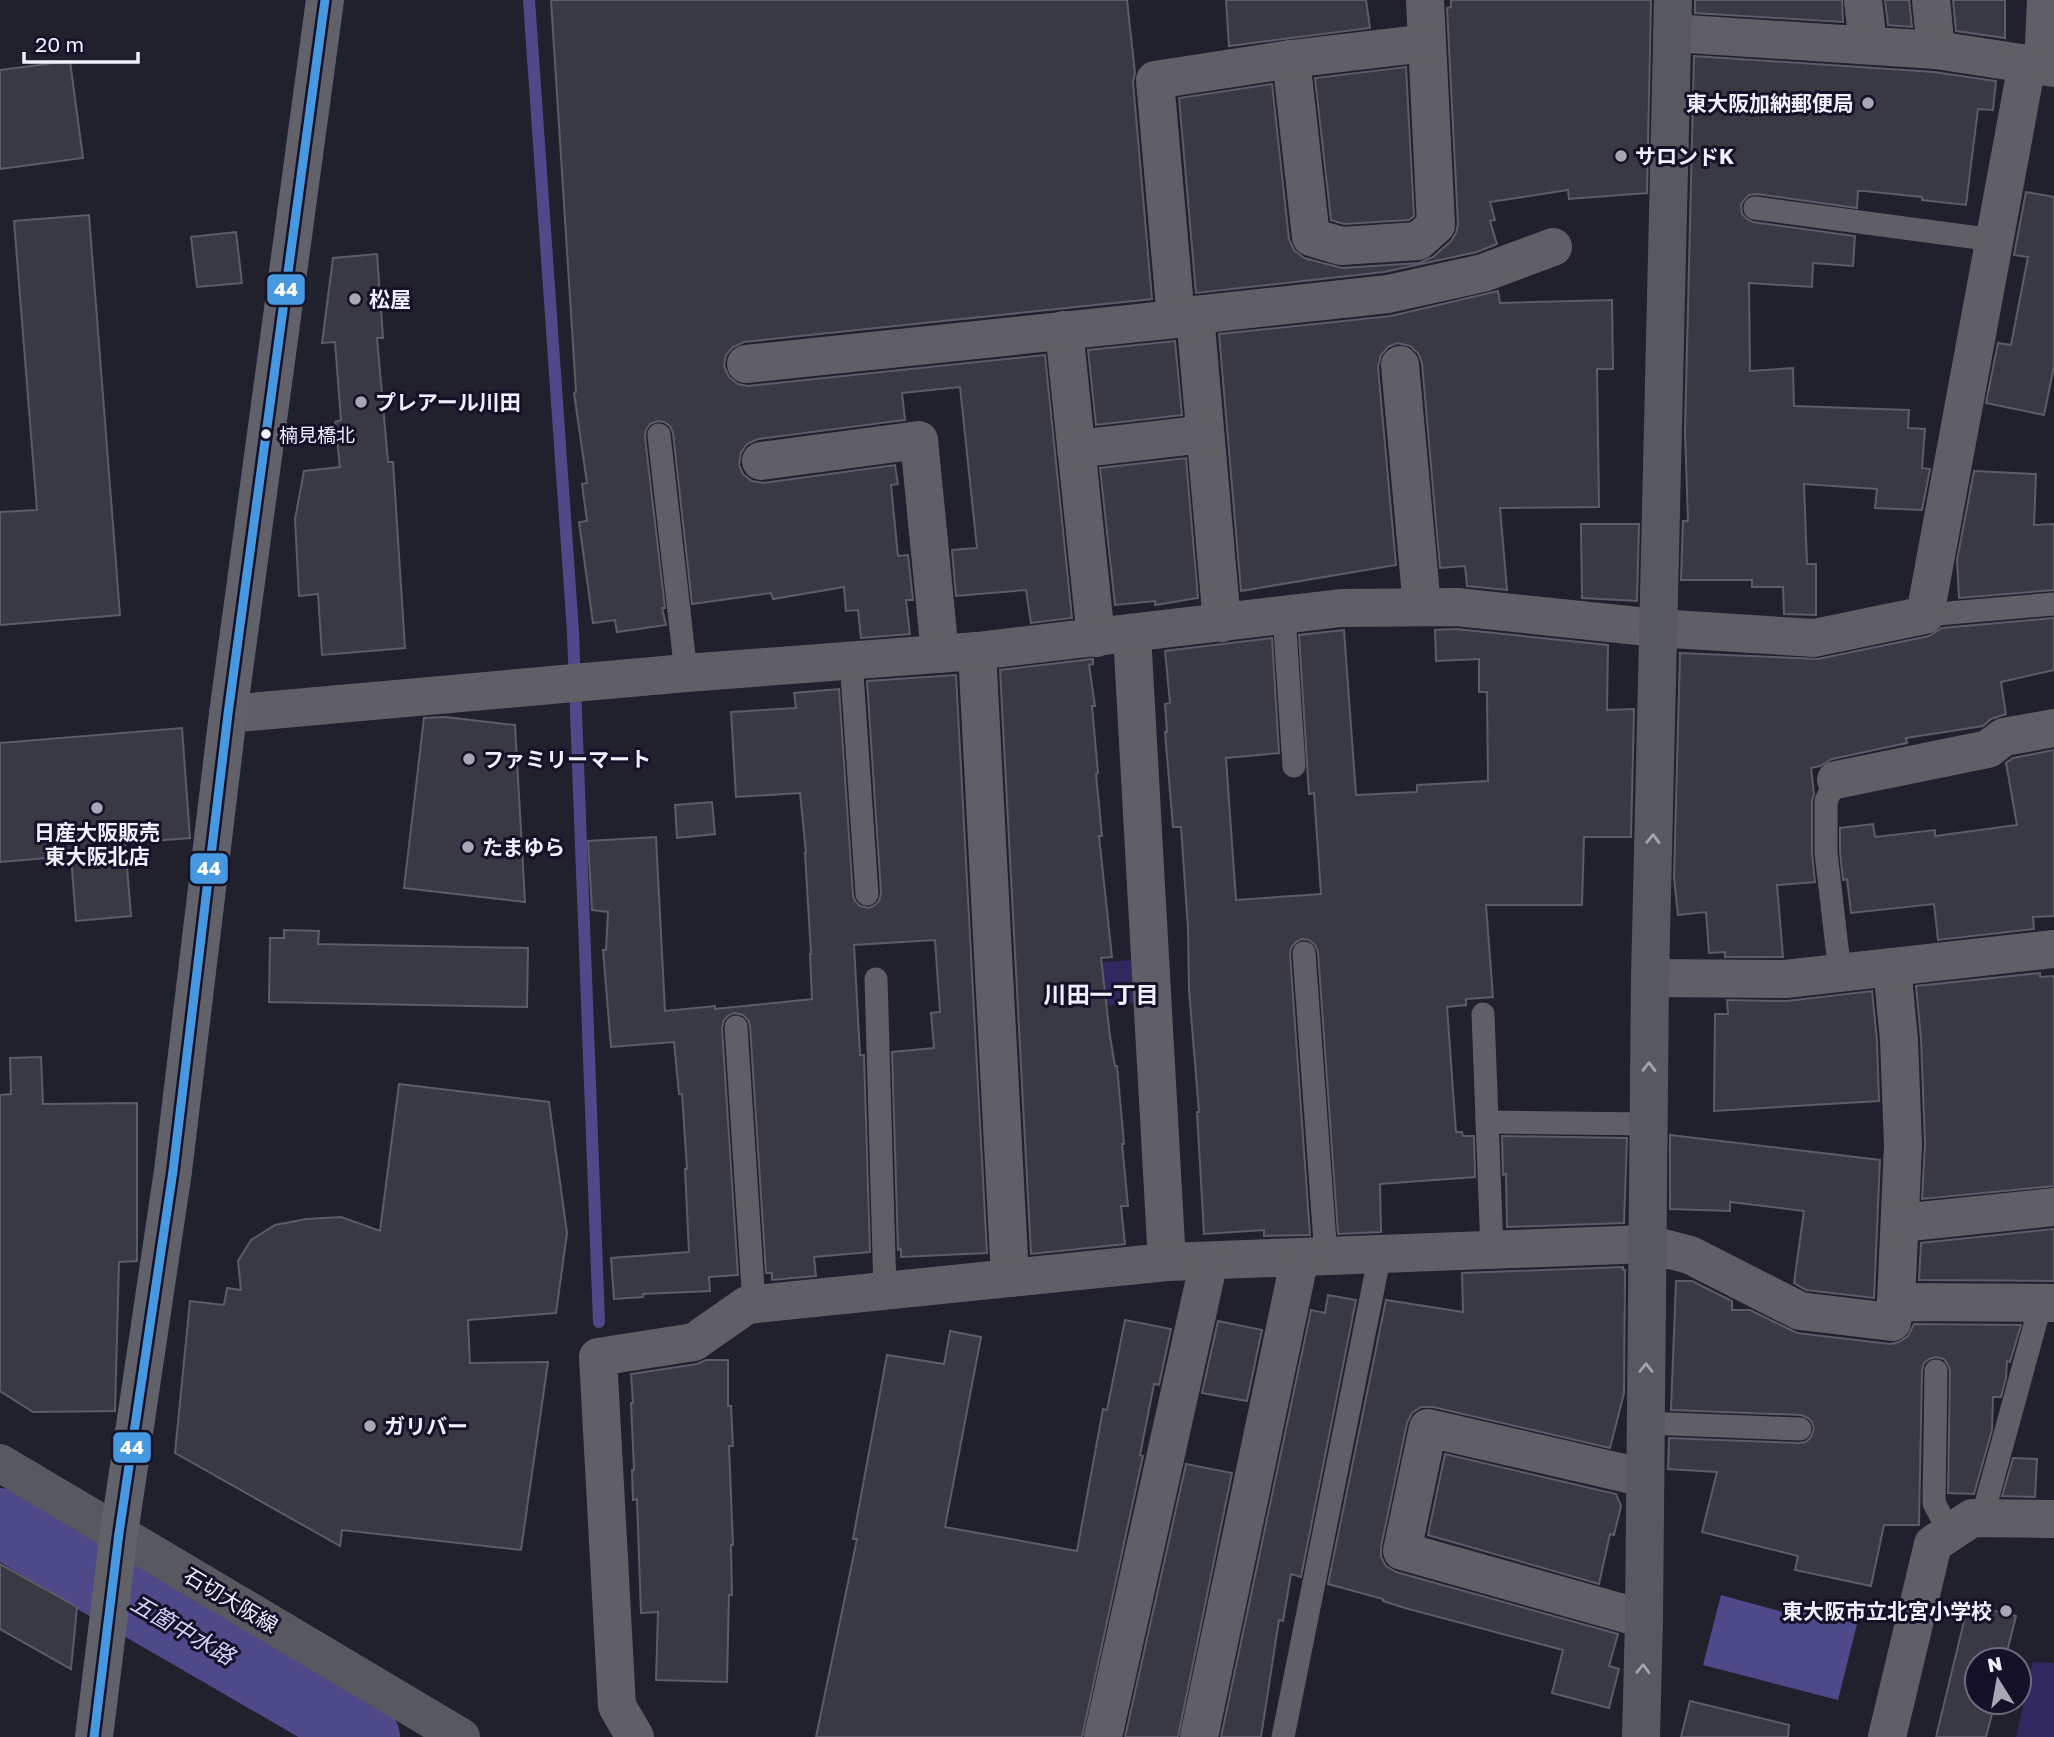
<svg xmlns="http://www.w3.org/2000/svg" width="2054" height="1737" viewBox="0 0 2054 1737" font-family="'Golos Text','Noto Sans JP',sans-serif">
	<rect width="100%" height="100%" fill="#21212d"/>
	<g fill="#30285f">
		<path d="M1131,960L1134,1003L1060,1009L1057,966Z"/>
		<path d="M2033,1662L2054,1663V1737H2016Z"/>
	</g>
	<path fill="#4e4989" d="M1721,1595L1790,1614L1792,1608L1857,1624L1838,1700L1703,1665Z"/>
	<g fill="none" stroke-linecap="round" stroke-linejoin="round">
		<path stroke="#4e4989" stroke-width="12" d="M529,0L573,632L599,1322"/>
		<path stroke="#4e4989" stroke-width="68" d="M0,1522L78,1570L366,1737"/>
	</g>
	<g fill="#393944" stroke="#5c5c68" stroke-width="2">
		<path d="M551,0H1127L1135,73L1133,82L1152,299L744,342L733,347L726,355L724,366L729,377L738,384L748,386L1045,355L1072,618L1031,623L1026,590L956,596L952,550L977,548L960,387L902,393L905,420L758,439L747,444L741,453L739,465L743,474L752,481L763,483L895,465L898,484L891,485L898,556L908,555L913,600H906L910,634L861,638L858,610L846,611L844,587L773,599L771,593L692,604L673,433L670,426L664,422L658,421L650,424L646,430L645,437L665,608H662L666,625L617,632L615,620L593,623L579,522L587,521L582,484L587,483L574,393L576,392Z"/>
		<path d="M1226,0H1366L1370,28L1229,46Z"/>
		<path d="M1451,0H1651L1647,193L1569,199L1568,190L1490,202L1495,220L1490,221L1497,244L1477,252L1384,272L1196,293L1179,98L1272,84L1289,239L1294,250L1304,258L1342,268L1419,263L1433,257L1451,241L1456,233L1458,224L1447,8L1451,7Z"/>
		<path d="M1695,0H1842L1843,22L1695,13Z"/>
		<path d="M1885,0H1909L1912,27L1888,25Z"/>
		<path d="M1953,0H2005V38L1956,31Z"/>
		<path d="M1694,56L1934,72L1996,81L1993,110L1978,109L1966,205L1922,200V197L1864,191H1858L1857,208L1757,194L1749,195L1744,200L1741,205L1742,214L1747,219L1753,222L1855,236L1853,266L1813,263L1812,287L1749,283L1750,371L1793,368L1794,406L1909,410L1908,428L1925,429L1922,468L1930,469L1922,510L1875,508L1877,489L1804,484L1807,564H1816V615L1784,614L1783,587H1752V580H1681L1683,521H1688L1685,431Z"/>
		<path d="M70,61L83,158L0,169V70Z"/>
		<path d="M1406,67L1414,216L1409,220L1344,224L1331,220L1315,78Z"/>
		<path d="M2026,192L2054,197V366L2044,415L1986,403L1998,343L2011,345L2028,257L2014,255Z"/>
		<path d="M89,215L120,615L0,625V512L37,510L14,221Z"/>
		<path d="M236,232L242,283L197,287L191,237Z"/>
		<path d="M377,254L383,338H377L388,462H393L405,648L322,655L318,594L299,596L295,519L304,471L340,467L335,422L341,420L335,342L322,343L333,258Z"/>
		<path d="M1498,291L1500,303L1612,300L1613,369H1597L1599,507L1500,508L1507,590L1467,586L1465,566L1440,568L1422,363L1418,353L1410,346L1397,343L1388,347L1381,355L1378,367L1396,565L1241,591L1219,334L1391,316Z"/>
		<path d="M1175,341L1182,415L1096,425L1088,350Z"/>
		<path d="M1186,458L1198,598L1155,605V601L1115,605L1100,468Z"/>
		<path d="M1974,471L2036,474L2034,525L2054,524V590L1959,598L1957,560Z"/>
		<path d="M1581,524H1639L1637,601L1582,598Z"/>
		<path d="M2054,618V670L2001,682L2006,714L1991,719L1983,726L1906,738L1907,743L1832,759L1820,766L1811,768L1814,794L1812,801V853L1815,882L1777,885L1783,957H1725V952L1709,953L1706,912L1678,915L1674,878L1680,653L1818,659L1929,636L1942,628Z"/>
		<path d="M1456,629L1608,645L1607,710L1634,709L1631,837H1584L1582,905H1486L1493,997L1466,999V1005L1447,1007L1456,1132H1462L1463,1136H1474L1475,1177L1380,1184L1381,1232L1338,1234L1318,952L1315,945L1309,940L1302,939L1296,942L1291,948L1290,954L1310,1235L1264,1236V1230L1204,1234L1197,1112H1199L1189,990L1188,928L1181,827H1173L1165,732H1167L1165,704L1170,703L1165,651L1272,638L1279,753L1226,758L1236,900L1321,894L1314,793L1309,794L1299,635L1344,630L1356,795L1417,792V785L1488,781L1487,692H1479V659L1436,661L1435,630Z"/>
		<path d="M1093,659V664L1089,665L1095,706H1092L1098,773L1096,774L1102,836H1099L1112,957L1101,958L1110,1036L1115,1066H1117L1124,1144H1122L1128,1206H1121L1125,1244L1031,1254L1000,670Z"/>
		<path d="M956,675L987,1253L901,1257V1249L898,1250L892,1052L934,1048L931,1013L940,1012L935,940L854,945L860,1055H864L870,1252L814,1257L816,1276L772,1280V1273H766L750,1026L748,1020L743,1015L734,1013L729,1015L724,1020L722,1028L738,1275L709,1277L710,1291L643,1294V1297L614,1299L611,1258L689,1252L685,1169H687L682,1094H679L674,1042L611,1047L603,950H606L608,912L592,910L588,841L656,837L665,1011L715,1006V1009L812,999L810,954H811L805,853H806L800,793L736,797L731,712L796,708L794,693L839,689L853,895L855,901L860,906L869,908L875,905L879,901L881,893L867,681Z"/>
		<path d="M445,717L515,725L525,902L404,888L424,718Z"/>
		<path d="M182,728L190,838L125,843L131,916L76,921L71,856L0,862V743Z"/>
		<path d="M2054,750V916L2033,917L2034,929L1938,940L1934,904L1851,913L1847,879L1843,880L1840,852V828L1873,824L1875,837L1935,830V836L2017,825L2006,763L2013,758Z"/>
		<path d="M712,802L715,834L677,838L675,805Z"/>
		<path d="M284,930L319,931L318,944L528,948L527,1007L269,1002L270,938H284Z"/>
		<path d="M2040,973V977L2054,976V1186L1922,1199L1925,1144L1921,1039L1916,986Z"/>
		<path d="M1872,991L1877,1041L1879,1101L1714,1111L1715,1014H1728L1727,1000L1787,1001Z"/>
		<path d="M41,1057L43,1104L137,1103V1261L119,1262L115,1411L33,1412L0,1391V1095L11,1094L10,1058Z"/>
		<path d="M399,1084L549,1102L567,1233L556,1313L468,1320L470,1363L548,1362L521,1550L342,1530L340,1546L175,1453L190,1301L224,1305L227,1288L241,1290L238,1261L251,1240L275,1225L306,1219L341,1217L380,1231Z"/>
		<path d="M1670,1135L1880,1160L1874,1298L1806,1290L1794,1283L1804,1211L1730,1202V1211L1670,1209Z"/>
		<path d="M1502,1136L1627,1138L1624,1223L1507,1227L1506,1174L1503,1175Z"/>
		<path d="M2054,1229V1281L1919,1280L1921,1243Z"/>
		<path d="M1623,1267V1270H1625L1624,1393L1610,1448L1433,1407H1421L1412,1413L1407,1423L1381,1547V1557L1386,1566L1396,1572L1618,1634L1609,1666L1619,1669L1609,1708L1552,1693L1563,1650L1405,1608L1383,1601V1599L1328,1584L1386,1300L1463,1312L1462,1273Z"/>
		<path d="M1676,1281H1692L1732,1301V1310H1750L1797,1333L1890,1344L1899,1342L1908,1336L1914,1324L2021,1325L2010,1362L2007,1361L2006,1378L2001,1397H1993L1992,1430L1974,1494L1948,1493L1950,1371L1948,1365L1944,1359L1936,1357L1929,1359L1924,1363L1922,1371L1919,1525H1884L1871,1586L1795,1570L1798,1556L1702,1532L1717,1472L1668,1469L1669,1438L1799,1443L1806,1442L1811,1437L1814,1429L1812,1422L1808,1418L1801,1415L1671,1410Z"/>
		<path d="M1328,1295L1356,1300L1301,1577L1291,1574L1283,1621L1279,1620L1261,1737H1221L1311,1310L1325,1313Z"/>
		<path d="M1125,1320L1171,1329L1159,1385L1154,1384L1140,1455L1143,1456L1082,1737H816L857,1539H853L887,1355L944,1364L950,1331L981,1337L945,1527L1077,1551L1103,1409L1107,1410Z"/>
		<path d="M1218,1321L1262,1330L1247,1401L1202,1393Z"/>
		<path d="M706,1360H728V1406H731L733,1446H729L733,1545H731L732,1595H729L727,1682L656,1680L658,1612L641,1613L637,1499L633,1500L632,1470H634L631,1403H633L631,1374L697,1364Z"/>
		<path d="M1445,1454L1616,1494L1621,1506L1614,1535L1610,1534L1599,1584L1428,1535Z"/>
		<path d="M2013,1458L2037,1459L2035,1497L2002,1496Z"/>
		<path d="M1186,1464L1232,1473L1178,1737H1125Z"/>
		<path d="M0,1564L77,1607L71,1669L0,1629Z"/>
		<path d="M1968,1605L2016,1616L2005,1660H1977V1702H1995L1986,1737H1936Z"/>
		<path d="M1690,1701L1789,1725L1788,1737H1681Z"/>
	</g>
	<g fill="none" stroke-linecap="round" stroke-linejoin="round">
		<g stroke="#5f5f65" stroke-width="23">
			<path d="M1755,208L1994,240"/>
			<path d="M659,435L686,673"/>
			<path d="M1284,615L1294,766"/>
			<path d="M1925,615L2054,604"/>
			<path d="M851,660L867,894"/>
			<path d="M1836,780L1826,801V853L1840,973"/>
			<path d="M1304,953L1326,1256"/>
			<path d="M876,979L885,1291"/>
			<path d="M1483,1014L1492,1250"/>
			<path d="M736,1027L754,1304"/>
			<path d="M1487,1122L1648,1124"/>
			<path d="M1936,1371L1934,1503L1950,1533"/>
			<path d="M1645,1423L1800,1429"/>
			<path d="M1982,1518L2041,1303"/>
			<path d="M1283,1737L1380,1254"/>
		</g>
		<g stroke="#5f5f65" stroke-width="38">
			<path d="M1863,0L1868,45"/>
			<path d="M1931,0L1936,50"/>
			<path d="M1672,33L1936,50L2054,68"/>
			<path d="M1291,59L1311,237L1341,246L1418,241L1436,225L1425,0"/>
			<path d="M2043,66L2046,0"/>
			<path d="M1195,315L1222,623"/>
			<path d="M1176,319L1155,80L1291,59L1427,43"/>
			<path d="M1064,330L1096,638"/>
			<path d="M746,364L1176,319L1195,315L1388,294L1483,273L1553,247"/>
			<path d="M1400,365L1422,607"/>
			<path d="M1076,449L1205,434"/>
			<path d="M761,461L919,440L940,654"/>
			<path d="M1132,634L1167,1262"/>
			<path d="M977,651L1010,1278"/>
			<path d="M228,714L686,673L977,651L1341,608L1457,607L1657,628L1814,638L1925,615L2027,64"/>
			<path d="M1836,780L1988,749L2004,737L2054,728"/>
			<path d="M1892,967L1899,1040L1903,1145L1896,1302"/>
			<path d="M1650,978L1785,979L2054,949"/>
			<path d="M1900,1223L2054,1207"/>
			<path d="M1644,1619L1402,1551L1428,1428L1645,1478"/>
			<path d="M635,1737L617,1706L598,1357L694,1342L747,1305L1167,1262L1647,1244L1690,1255L1800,1311L1892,1322L1896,1302L2054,1303"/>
			<path d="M1103,1737L1209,1261"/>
			<path d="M1199,1737L1300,1257"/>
			<path d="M1887,1737L1933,1544L1972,1518L2054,1519"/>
		</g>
		<g stroke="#585860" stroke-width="38">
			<path d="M0,1463L461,1737"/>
			<path d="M1641,1737L1644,1619L1650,978L1673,0"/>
		</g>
		<path stroke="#616169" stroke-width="38" d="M94,1737L119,1533L173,1171L228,714L325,0"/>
		<g stroke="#141129" stroke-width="14">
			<path id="bus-1" d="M94,1737L119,1533L173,1171L228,714L325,0"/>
		</g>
		<use href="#bus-1" stroke="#4699e1" stroke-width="9"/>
	</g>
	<defs><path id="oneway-chevron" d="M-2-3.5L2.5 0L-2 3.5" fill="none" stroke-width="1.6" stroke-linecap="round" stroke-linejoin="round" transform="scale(1.75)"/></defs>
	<g stroke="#a4a4af">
		<use href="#oneway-chevron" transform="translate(1653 839) rotate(-89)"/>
		<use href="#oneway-chevron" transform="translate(1649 1067) rotate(-89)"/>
		<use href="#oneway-chevron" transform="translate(1646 1368) rotate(-90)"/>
		<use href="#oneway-chevron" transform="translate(1643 1669) rotate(-88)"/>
	</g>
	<g fill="#a8a8b5" stroke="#141129" stroke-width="2.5">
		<circle cx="1868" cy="103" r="7"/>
		<circle cx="1621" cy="156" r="7"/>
		<circle cx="355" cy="299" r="7"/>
		<circle cx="361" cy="402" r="7"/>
		<circle cx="469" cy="759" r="7"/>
		<circle cx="97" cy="808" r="7"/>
		<circle cx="468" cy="847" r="7"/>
		<circle cx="370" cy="1426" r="7"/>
		<circle cx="2006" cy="1611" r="7"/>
	</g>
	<circle fill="#f0f0fe" stroke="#141129" stroke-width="2.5" cx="266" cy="434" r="6"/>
	<g text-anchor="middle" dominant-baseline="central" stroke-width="6" stroke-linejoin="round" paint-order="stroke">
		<g font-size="19" fill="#f0f0fe" stroke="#141129" text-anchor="start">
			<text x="279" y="434">楠見橋北</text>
		</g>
		<g font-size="21" font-weight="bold" fill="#f0f0fe" stroke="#141129" text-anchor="start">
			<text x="1854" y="103" text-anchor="end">東大阪加納郵便局</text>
			<text x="1635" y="156">サロンドK</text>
			<text x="369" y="299">松屋</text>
			<text x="375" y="402">プレアール川田</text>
			<text x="483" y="759">ファミリーマート</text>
			<text x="97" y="832" text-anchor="middle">日産大阪販売<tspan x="97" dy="24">東大阪北店</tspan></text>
			<text x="482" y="847">たまゆら</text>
			<text x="384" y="1426">ガリバー</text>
			<text x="1992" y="1611" text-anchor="end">東大阪市立北宮小学校</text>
		</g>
		<g font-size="21" fill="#f0f0fe" stroke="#141129">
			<text transform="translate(231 1600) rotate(31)">石切大阪線</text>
		</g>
		<g font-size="23" font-weight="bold" fill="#f0f0fe" stroke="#141129">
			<text x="1101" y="994">川田一丁目</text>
		</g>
		<g font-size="23" font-style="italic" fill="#d2d2fa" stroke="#141129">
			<text transform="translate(183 1629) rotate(30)">五箇中水路</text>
		</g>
	</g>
	<g stroke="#141129" stroke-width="2.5">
		<rect x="266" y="273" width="40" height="33" rx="7" fill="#4699e1"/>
		<rect x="189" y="852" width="40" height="33" rx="7" fill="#4699e1"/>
		<rect x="112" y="1431" width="40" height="33" rx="7" fill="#4699e1"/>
	</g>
	<g font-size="19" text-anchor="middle" font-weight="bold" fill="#fff">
		<text x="286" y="296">44</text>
		<text x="209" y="875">44</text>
		<text x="132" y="1454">44</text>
	</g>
	<g transform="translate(1998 1681) rotate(349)"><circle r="33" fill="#141129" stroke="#6c6a7e" stroke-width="2"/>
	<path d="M0-5L12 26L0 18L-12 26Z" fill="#a8a8b5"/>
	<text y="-10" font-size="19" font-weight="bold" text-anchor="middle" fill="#f0f0fe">N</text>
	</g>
	<path d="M24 52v10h114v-10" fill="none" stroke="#f0f0fe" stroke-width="3.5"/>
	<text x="35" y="52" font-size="21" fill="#f0f0fe" stroke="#141129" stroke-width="5" paint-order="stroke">20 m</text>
</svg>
